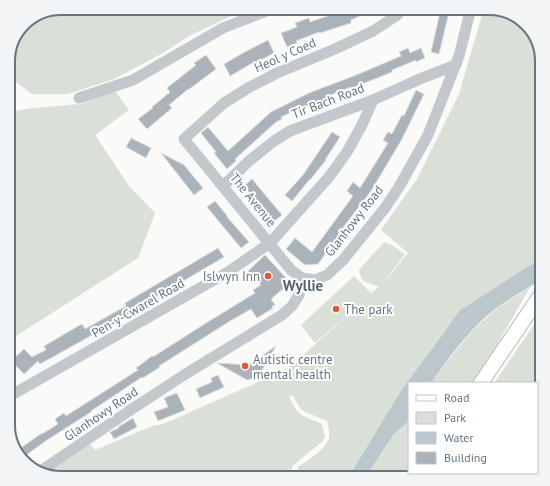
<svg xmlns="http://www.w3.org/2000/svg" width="550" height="486" viewBox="0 0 550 486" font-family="'PT Sans',sans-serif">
	<rect width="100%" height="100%" fill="#fafaf8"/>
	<g fill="#dadfd7">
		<path d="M61,8H248L189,36L163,53L114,79L68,94H32L8,76V57L26,21Z"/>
		<path d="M484,8H490L526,23L542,61V259L530,265L459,311L443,334L402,389L348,478H297L298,467C308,460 327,449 329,437C330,432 328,426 327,421L301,410L293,396L289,395C296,416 304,416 322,424L325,436L323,441L292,466V478H60L47,472L90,444L95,450L152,426L163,424L279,373L292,365L359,305L315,343L301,325L354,276L371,293L379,287C368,282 361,284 359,270L384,242L392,245L405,254L383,283L385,281L408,253L381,230L417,179L459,94Z"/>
		<path d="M115,91L129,110L95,135L129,186L155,213L138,258L16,336L8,350V112L33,108L81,104Z"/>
		<path d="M530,287L489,359L473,383H431L438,372L473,330L496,309Z"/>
		<path d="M542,313V429L537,440V383H494Z"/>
		<path d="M409,419V473H413L409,478H365C374,465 382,451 392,437C396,430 405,427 409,419Z"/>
		<path d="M434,473H501L489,478H430Z"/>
	</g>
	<path fill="#bbc7cb" d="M542,259V279C527,289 510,298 495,309C471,328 448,358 431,383H409V419C405,427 396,430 392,437C382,451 374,465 365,478H348L402,389L443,334L459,311L530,265Z"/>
	<g fill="#aab3b9" stroke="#dcdcda">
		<path d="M346,8H377L351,20V23L320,33L319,32L296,41L297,43L287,47L281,33L297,27L295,23L309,18L310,22L340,12V10Z"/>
		<path d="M441,8H450L439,54L431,52Z"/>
		<path d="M268,40L274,53L255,63L254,62L230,76L224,64L243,53Z"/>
		<path d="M408,48L410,53L421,48L425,58L416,62V60L392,70V72L352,88L351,87L328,96L329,98L320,101L319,100L305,108L304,106L281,117L282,119L276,122L235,159L236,161L227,169L214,153L216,152L201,133L208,127L228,151L271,112L309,93L359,74L401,56L399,52Z"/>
		<path d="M206,55L216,69L188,90V89L169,105L172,108L147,129L138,119L153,108L152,107L170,92L167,88L196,65L194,63Z"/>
		<path d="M416,90L424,94L402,139L371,191L338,234L339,235L318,264L305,265L286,249L295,238L312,252L353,196L347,191L353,182L360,188L388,143L383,140L388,132L392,134L402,115L404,116Z"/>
		<path d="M332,132L340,137L325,160H326L310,180H309L292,201L285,195L303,175Z"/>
		<path d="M131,138L151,148L146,158L126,147Z"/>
		<path d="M161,153L184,165L203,188L194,195Z"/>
		<path d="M252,179L282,215L273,222L244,186Z"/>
		<path d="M215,201L228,217H227L249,242L241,248L207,207Z"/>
		<path d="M218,248L224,257L178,284V283L157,295L158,296L125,316L78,343L40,364L38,361L24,374L11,361L24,349L32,357L46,350L44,346L82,324L85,329L101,320L126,306L125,303Z"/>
		<path d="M265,255L286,278L285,287L271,299L275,305L272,306L273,308L257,318L251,309L230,321L159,366L160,367L143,378L142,377L91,411V412L47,440L22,458L18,450L42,433V434L58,424L55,419L64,413L66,416L138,370L136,368L152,356L153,357L203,325L255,293L253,290L261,285L248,271Z"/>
		<path d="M276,346L258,377L247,380L217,363L249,365Z"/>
		<path d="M218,375L224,387L200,398L196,389L212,382L211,378Z"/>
		<path d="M177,393L185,410L158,421L154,412L168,407L164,398Z"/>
		<path d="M133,418L137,427L114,439L110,432L119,428L118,427Z"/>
	</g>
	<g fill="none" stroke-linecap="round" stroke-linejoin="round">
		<g stroke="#b5babe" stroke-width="16">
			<g id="major">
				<path d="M481,383L542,293"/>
				<path d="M416,478L420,473"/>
			</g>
		</g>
		<g stroke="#c3c8cc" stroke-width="11">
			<path d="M79,98L133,80L223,28L269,10L279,8"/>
			<path d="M223,186L249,161L274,141L290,131L373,100L422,78L456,65"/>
			<path d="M302,278L291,270L184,139L224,103L248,88L277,73L335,49L373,31L396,16L404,8"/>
			<path d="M8,397L228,272L270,243L329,177L347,152L362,125L373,100"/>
			<path d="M42,470L132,409L184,375L282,315L292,306L299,295L302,278L315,280L327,275L343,260L385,208L399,187L428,135L459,56L471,8"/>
		</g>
		<use href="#major" stroke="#fff" stroke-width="14"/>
	</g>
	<g fill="#e4572e" stroke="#fff" stroke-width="1.5">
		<circle cx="268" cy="276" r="4"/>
		<circle cx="336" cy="309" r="4"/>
		<circle cx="245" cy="366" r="4"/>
	</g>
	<g text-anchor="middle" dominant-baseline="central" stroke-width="4" stroke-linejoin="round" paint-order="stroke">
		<g font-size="13" fill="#657683" stroke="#fff">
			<text transform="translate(285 55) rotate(-24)">Heol y Coed</text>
			<text transform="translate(328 101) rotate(-21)">Tir Bach Road</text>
			<text transform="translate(253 200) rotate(51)">The Avenue</text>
			<text transform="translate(354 221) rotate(-52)">Glanhowy Road</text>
			<text transform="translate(138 308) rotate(-30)">Pen-y-Cwarel Road</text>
			<text transform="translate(101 414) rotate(-34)">Glanhowy Road</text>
		</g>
		<g font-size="13" fill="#657683" stroke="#fff" text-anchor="start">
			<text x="260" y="276" text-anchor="end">Islwyn Inn</text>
			<text x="344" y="309">The park</text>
			<text x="253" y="359">Autistic centre<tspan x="253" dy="15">mental health</tspan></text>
		</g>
		<g font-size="15" font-weight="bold" fill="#57646e" stroke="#fff">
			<text x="303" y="285">Wyllie</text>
		</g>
	</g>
	<path d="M0 0H550V486H0ZM61 15H489A46 46 0 0 1 535 61V425A46 46 0 0 1 489 471H61A46 46 0 0 1 15 425V61A46 46 0 0 1 61 15Z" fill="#f3f4f5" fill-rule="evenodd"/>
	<path fill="none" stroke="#657683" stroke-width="2" d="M61 15H489A46 46 0 0 1 535 61V425A46 46 0 0 1 489 471H61A46 46 0 0 1 15 425V61A46 46 0 0 1 61 15Z"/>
	<rect x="408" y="382" width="130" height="92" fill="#ffffff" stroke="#c1c8cd"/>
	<rect x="416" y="395" width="20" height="6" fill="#ffffff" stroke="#c1c8cd"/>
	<text x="444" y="402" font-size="12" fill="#657683">Road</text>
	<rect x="416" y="412" width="20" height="12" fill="#dadfd7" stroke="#c1c8cd"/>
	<text x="444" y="422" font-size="12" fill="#657683">Park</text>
	<rect x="416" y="432" width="20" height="12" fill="#bbc7cb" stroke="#c1c8cd"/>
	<text x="444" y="442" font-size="12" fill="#657683">Water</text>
	<rect x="416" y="452" width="20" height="12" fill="#aab3b9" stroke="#c1c8cd"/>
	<text x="444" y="462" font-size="12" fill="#657683">Building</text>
</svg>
